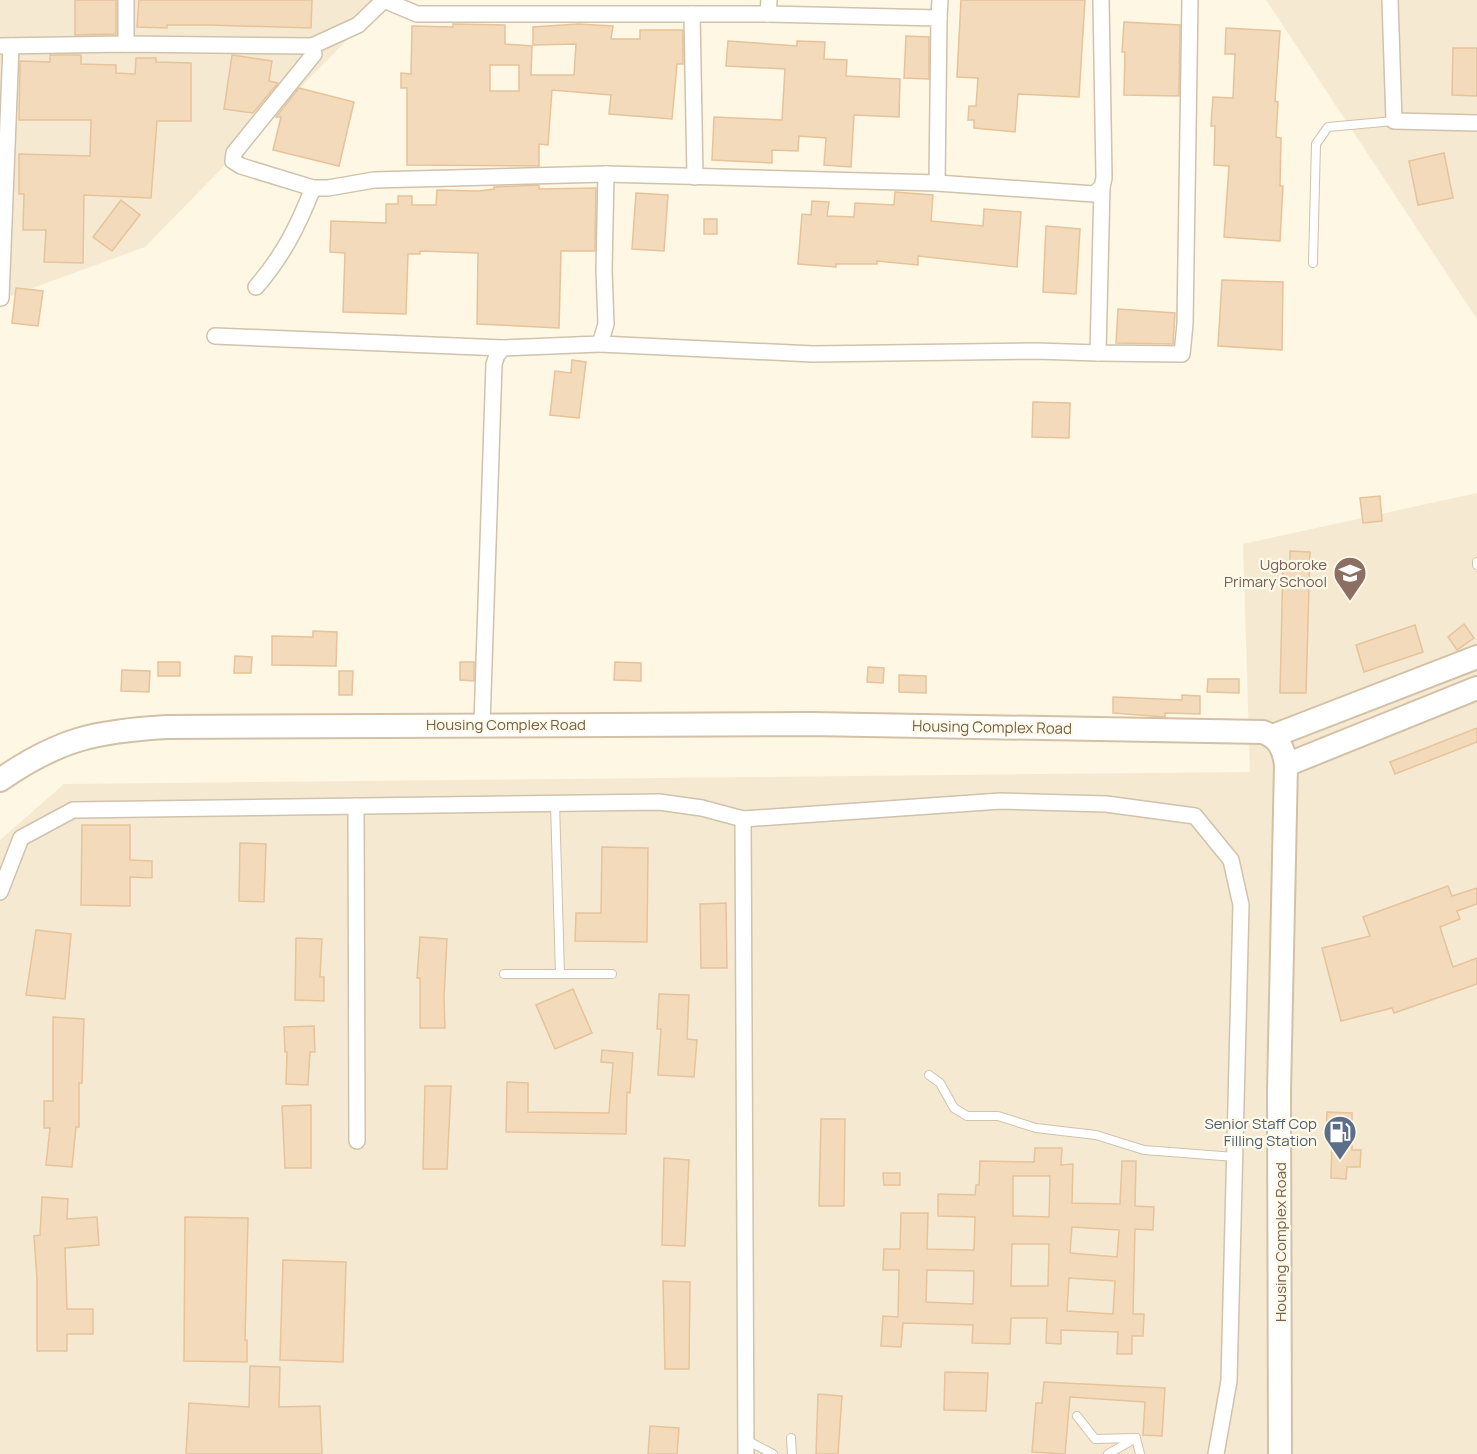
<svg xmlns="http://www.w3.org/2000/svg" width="1477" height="1454" viewBox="0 0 1477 1454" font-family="Manrope,sans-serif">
	<rect width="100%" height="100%" fill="#fdf7e3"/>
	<g fill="#f5ead1">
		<path d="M0,0H386L145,247L0,300Z"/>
		<path d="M1266,0H1477V319Z"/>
		<path d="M1477,493V1454H0V840L64,784L1250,772L1243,544Z"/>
	</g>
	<g fill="#f3daba" stroke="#e6c39a" stroke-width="1.5" fill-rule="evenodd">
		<path d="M75,0H116V34L75,35Z"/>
		<path d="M139,0H312L311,28L209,25H167V28L137,27Z"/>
		<path d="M961,0H1085L1079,97L1018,94L1015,132L974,128V120H968L969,106H976L978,78L957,77Z"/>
		<path d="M1124,22L1180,25L1179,96L1124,95L1125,52H1122Z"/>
		<path d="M453,24L505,25V44L532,46L531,75H574L576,44L533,45V27L578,24L613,26L611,39H640V30H683V64H677L672,119L609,114L611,95L552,90L548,145L539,144V166L407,165V88H401V73L411,74L412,26L453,27ZM490,65H519V91H490Z"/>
		<path d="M1226,28L1280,31L1275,101L1278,102L1276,137L1281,138L1280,186H1283L1280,241L1224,237L1229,166L1214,165L1215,126H1211L1213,97L1233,98L1235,54H1225Z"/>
		<path d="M906,36L929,37V79L904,78Z"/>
		<path d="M728,41L797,46V41L825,42L824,59L847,60L846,76L900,79L899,117L854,115L851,167L824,165L826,138L799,136L798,151L772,150V163L712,160L714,117L782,120L785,69L726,66Z"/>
		<path d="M1453,48H1477V96L1452,95Z"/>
		<path d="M50,55H81V64L116,65V73L135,74L136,58H156V62L191,63V121H157L151,198L84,195L83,263L44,262L46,230H23L24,194H19V154L90,156L91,120H19L20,61L50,62Z"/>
		<path d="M232,55L272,61L269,81L278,83L253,113L224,109Z"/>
		<path d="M299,88L354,102L339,166L273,150L281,117H276Z"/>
		<path d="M1444,153L1453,198L1418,205L1409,161Z"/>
		<path d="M539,185V189L596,188L595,251H561L559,328L477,324L478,253L420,251V254H408L406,314L343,312L345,253L330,252L331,221L386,223V204H398V196H412V205H436L437,190L479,191L494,189V187Z"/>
		<path d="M895,192L933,195L931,221L983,226L984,209L1021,212L1017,267L918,256V265L877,261V264H836V267L798,264L802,214L811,215L812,201L829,202L827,216L854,217L855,203L894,205Z"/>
		<path d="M636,193L668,195L664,251L632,249Z"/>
		<path d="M121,200L140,215L112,251L93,237Z"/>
		<rect x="704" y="219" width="13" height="15"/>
		<path d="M1046,226L1080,229L1076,294L1043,292Z"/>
		<path d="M1222,280L1283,282L1282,350L1218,346Z"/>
		<path d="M16,288L43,291L38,326L12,323Z"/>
		<path d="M1118,309L1175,313L1173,344L1116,343Z"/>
		<path d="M572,360L586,362L579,418L550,415L555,371L571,373Z"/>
		<path d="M1033,402L1070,403L1069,438L1032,437Z"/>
		<path d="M1380,496L1382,521L1363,523L1360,498Z"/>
		<path d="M1290,551L1310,552L1306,693H1280L1283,564H1290Z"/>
		<path d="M1464,624L1474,638L1457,650L1448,637Z"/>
		<path d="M1415,625L1423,652L1364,672L1356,645Z"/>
		<path d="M313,631L337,632L336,666L272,665V636L313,637Z"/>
		<path d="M235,656L252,657L251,673H234Z"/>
		<rect x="158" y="662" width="22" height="14"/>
		<path d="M460,662H474V681L460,680Z"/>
		<path d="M615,662L641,663V681L614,680Z"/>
		<path d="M868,667L884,668L883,683L867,682Z"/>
		<path d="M122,670L150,671L149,692L121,691Z"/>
		<path d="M339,671H353L352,695H339Z"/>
		<path d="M899,675L926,676V693L899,692Z"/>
		<path d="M1208,679H1239V693L1207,692Z"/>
		<path d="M1182,695L1200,696V714L1165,713V717L1113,713V697L1182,700Z"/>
		<path d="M1477,728V742L1395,774L1390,762Z"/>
		<path d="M82,825H130V860L152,861V878L130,877V906L81,905Z"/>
		<path d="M240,843L266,844L264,902L239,901Z"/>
		<path d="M602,847L648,848L647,942L575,941L576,913H601Z"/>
		<path d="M1448,886L1452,896L1477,888V904L1457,911L1460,919L1440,927L1453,967L1477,958V984L1394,1013L1392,1008L1341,1021L1322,948L1370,936L1363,917Z"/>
		<path d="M726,903L727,968H701L700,904Z"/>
		<path d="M36,930L71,934L65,999L26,995Z"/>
		<path d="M420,937L447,939L444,997L445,1028H420V978H417Z"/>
		<path d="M296,938L322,939L320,977H324V1001L295,1000Z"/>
		<path d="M573,989L592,1033L555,1049L536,1005Z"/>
		<path d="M659,994L689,995L687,1039L697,1040L694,1077L658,1075L661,1029H657Z"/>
		<path d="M53,1017L84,1019L82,1083H79V1127H76L72,1167L46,1165L50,1128H44V1101H53Z"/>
		<path d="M314,1026L315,1052H310L308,1085L286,1084L287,1052H285L284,1027Z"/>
		<path d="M602,1050L633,1053L630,1093L627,1092L626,1134L506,1132L507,1082L528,1083V1112L609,1113L613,1063L601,1062Z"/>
		<path d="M425,1086H451L447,1169H423Z"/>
		<path d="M311,1105V1168H285L282,1106Z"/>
		<path d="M1327,1112L1352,1113V1150H1361L1360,1167H1347L1346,1179L1331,1178L1332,1135H1326Z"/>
		<path d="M821,1119H845L844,1206H819Z"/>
		<path d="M1035,1148H1062L1061,1165L1073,1164L1072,1203L1120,1204L1122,1161H1136L1135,1206L1154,1207L1153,1230L1135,1229L1133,1314H1144L1143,1336H1132V1354H1117L1118,1332L1061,1330V1344L1046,1343L1047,1318H1011L1010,1344L972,1343L973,1325L903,1323L901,1347L881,1346L883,1316L898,1317L899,1270H883L884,1249H900L901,1213H928L927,1249L974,1250L975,1217L938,1216V1194L975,1195L976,1185H979L980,1161L1034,1162ZM1013,1176H1050L1049,1217L1013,1216ZM1072,1227L1119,1230L1117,1257L1070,1253ZM1012,1244H1049L1048,1286H1011ZM927,1270L974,1271L973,1304L926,1302ZM1069,1278L1115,1281L1113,1314L1067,1311Z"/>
		<path d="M664,1158L689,1160L685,1246L662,1245Z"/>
		<path d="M883,1173H900V1185H884Z"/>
		<path d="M42,1197L68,1199L67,1219L97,1217L99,1245L65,1248L67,1309H93V1334H67V1351H37V1279L34,1236L40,1235Z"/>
		<path d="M185,1217L248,1218L245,1340H247V1362L184,1361Z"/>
		<path d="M283,1260L346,1262L343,1362L280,1360Z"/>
		<path d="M663,1281L690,1282L689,1369H665Z"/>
		<path d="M250,1366L280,1367L279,1407L320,1406L322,1454H186L189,1403L249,1407Z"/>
		<path d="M945,1372L988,1373L986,1411L944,1410Z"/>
		<path d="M1044,1382L1165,1388L1162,1436L1143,1435L1145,1402L1070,1397L1065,1454L1032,1452L1036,1403H1042Z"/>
		<path d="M818,1394L842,1396L838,1454H816Z"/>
		<path d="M650,1426L679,1428L677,1454H648Z"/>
	</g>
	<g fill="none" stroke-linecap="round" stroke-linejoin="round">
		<g stroke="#d0c2ac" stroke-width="10">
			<g id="lane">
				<path d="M1313,263L1316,144L1328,127L1394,121"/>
				<path d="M1477,562V565"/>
				<path d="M555,803L560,974"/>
				<path d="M504,974H612"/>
				<path d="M929,1075L940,1083L954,1108L967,1116H998L1036,1128L1096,1135L1144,1150L1235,1157"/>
				<path d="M1077,1416L1095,1439L1136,1438"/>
				<path d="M791,1438L792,1454"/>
				<path d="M746,1440L773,1454"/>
				<path d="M1108,1454L1136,1438L1140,1454"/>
			</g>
		</g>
		<g stroke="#d0c2ac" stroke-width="18">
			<g id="street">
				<path d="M126,0V44"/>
				<path d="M384,0L417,14H768L769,0"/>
				<path d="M1390,0L1394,121L1477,123"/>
				<path d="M692,14L695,177"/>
				<path d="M768,14L939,18L937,183"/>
				<path d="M939,18L940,0"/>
				<path d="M0,46L126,44L312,46L358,25L384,0"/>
				<path d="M312,46L314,54L234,153L233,161L241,166L313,188H328L374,180L606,174L937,183L1094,194L1102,187L1104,178L1101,0"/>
				<path d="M1102,187L1098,353L1182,354L1185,324L1190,0"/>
				<path d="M256,287C283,256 298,226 313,188"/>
				<path d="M1,298L11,46"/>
				<path d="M215,336L503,348"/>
				<path d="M600,344L813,354L1036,351L1098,353"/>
				<path d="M482,724L494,364L497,355L503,348L600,344L606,324L604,270L606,174"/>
				<path d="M356,806L357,1141"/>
				<path d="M743,819L746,1454"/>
				<path d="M0,892L21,838L73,810L659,802L702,808L743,819L1001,801L1106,804L1195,816L1231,860L1241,905L1229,1381L1216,1454"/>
			</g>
		</g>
		<g stroke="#d2c1a6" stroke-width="26">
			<g id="secondary">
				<path d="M1273,736L1477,657"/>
				<path d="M1286,765L1477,688"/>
				<path d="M0,780C59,739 96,731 167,727L812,724L1263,732C1279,738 1284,749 1286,765L1279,1092L1280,1454"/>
			</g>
		</g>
		<use href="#lane" stroke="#fff" stroke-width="8"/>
		<use href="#street" stroke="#fff" stroke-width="15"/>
		<use href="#secondary" stroke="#fff" stroke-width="22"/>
	</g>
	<defs>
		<g id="school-pin" transform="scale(1.725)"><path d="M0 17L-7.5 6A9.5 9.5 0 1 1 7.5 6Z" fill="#8d6e63" stroke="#fffaea"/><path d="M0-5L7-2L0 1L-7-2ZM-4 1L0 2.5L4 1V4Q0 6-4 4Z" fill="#fff"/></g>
		<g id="fuel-pin" transform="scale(1.725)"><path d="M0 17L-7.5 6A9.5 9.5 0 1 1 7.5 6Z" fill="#5c6f8a" stroke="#fffaea"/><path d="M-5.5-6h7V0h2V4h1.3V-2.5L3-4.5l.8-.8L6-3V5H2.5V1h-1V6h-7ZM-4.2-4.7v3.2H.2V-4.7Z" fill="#fff"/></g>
	</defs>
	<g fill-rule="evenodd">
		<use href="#school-pin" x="1350" y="573"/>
		<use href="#fuel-pin" x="1340" y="1132"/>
	</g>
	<g text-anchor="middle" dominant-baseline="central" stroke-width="4.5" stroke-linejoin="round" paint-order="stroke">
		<g font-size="15" fill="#785e54" stroke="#fffaea" text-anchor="end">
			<text x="1327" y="564">Ugboroke<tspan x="1327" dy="17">Primary School</tspan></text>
		</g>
		<g font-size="15" fill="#756048" stroke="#fffaea">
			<text x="506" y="724">Housing Complex Road</text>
			<text transform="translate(992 727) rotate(1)">Housing Complex Road</text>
			<text transform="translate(1280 1242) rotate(-90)">Housing Complex Road</text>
		</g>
		<g font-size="15" fill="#4e5e75" stroke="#fffaea" text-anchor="end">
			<text x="1317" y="1123">Senior Staff Cop<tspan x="1317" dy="17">Filling Station</tspan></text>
		</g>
	</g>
</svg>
